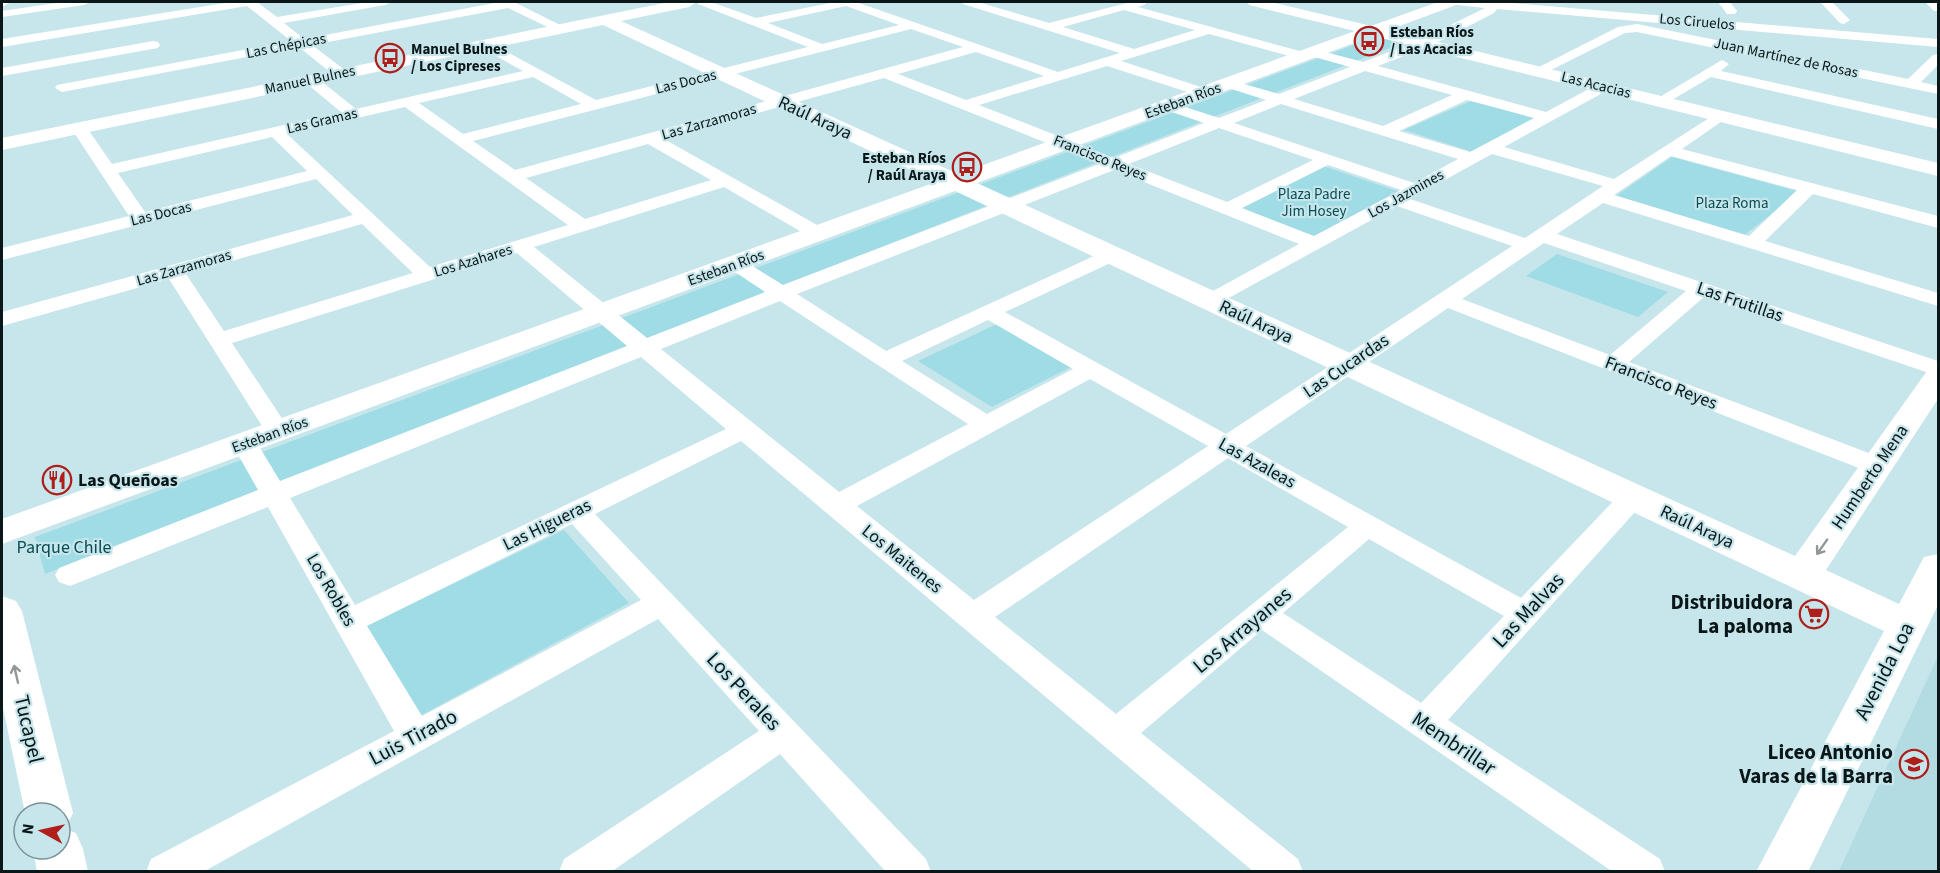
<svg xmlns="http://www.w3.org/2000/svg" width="1940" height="873" viewBox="0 0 1940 873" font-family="'Source Sans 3',sans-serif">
	<rect width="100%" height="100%" fill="#c7e6eb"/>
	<path fill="#b3dce2" d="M1938,656V871H1839Z"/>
	<g fill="#9fdce5">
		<path d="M1378,36L1405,42L45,574L35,537Z"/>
		<path d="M1473,100L1536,119L1473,152L1404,130Z"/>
		<path d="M1672,157L1800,192L1743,236L1616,196Z"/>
		<path d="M1317,164L1403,193L1313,241L1225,207Z"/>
		<path d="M1557,254L1668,292L1638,317L1526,276Z"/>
		<path d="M997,324L1075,365L992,407L918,361Z"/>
		<path d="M564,530L629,603L418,717L364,627Z"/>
	</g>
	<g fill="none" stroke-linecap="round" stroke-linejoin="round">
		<g fill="#fff" fill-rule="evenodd">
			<path d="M63,2H90L84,5L2,17V11Z"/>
			<path d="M231,2H257L277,17L368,2H391L385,5L284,23L304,39L500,2H514L566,28L560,32L556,31L508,8L312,45L346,71L348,74L341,78L336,77L299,47L62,92L55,88L57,85L291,41L247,6L2,47V39Z"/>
			<path d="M697,2H711L756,18L835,2H856L1058,72L1120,53L963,4L962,2H978L1049,23L1131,2H1147L1146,4L1138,7L1307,53L1314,49L1363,62L1420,40L1485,8L1457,5L1452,2H1500L1938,39V47L1497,9L1494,13L1430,46L1378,66L1546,112L1598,84H1608L1610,87L1608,90L1504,147L1614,179L1720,111L1728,116L1725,119L1682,149L1938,216V228L1813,194L1765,241L1938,293V306L1603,203L1557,234L1938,361V376L1704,297L1629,362L1887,460L1891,466L1887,472L1878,474L1869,472L1448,308L1246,446L1521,598L1623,491L1633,488L1643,491L1647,497L1643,503L1448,720L1660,859L1665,872H1613L1262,630L1141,733L1298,859L1303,872H1254L741,441L595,514L926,859L931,872H886L780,754L611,872H559L564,859L759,731L658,619L203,872H146L151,859L394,731L268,507L70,586L59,582L55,575L59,568L258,490L232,444L236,438L245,436L254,438L280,481L627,346L517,253L232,343L291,432L287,437L278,440L269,437L169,279L2,326V312L353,215L316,179L2,260V248L129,216L71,128L73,125H85L112,164L341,112L306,83L304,80L311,76L316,77L356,109L523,71L480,47L479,44L480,41L485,40L596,100L808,47L698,4ZM846,6L899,25L822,44L768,23ZM1124,10L1195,30L1134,49L1063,27ZM911,29L963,47L515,170L473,141ZM1209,34L1304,60L1311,56L1350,67L1279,94L1230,80L1225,81L1223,84L1225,87L1266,100L1219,118L1173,103H1163L1161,106L1163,109L1204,123L1114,158L979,105L1107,66L1200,96H1210L1212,93L1210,90L1121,61ZM976,52L1044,76L966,100L898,74ZM1365,71L1452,95L1383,126L1294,99ZM533,77L581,104L463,134L419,103ZM884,78L1099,164L783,285L743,260H729L726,264L729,268L765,292L647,338L534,247L724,187L812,238H826L829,234L826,230L664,139ZM1467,100L1534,118L1470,152L1399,131ZM1281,104L1458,159L1414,183L1234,123ZM405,107L568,225L430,267L287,134ZM1219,128L1313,160L1227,202L1129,164ZM272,137L307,171L145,212L118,173ZM648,144L711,180L585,219L526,178ZM1492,154L1603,186L1525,238L1410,199ZM1671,156L1797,190L1749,236L1614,195ZM1328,165L1401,190L1314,236L1242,208ZM1114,170L1299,244L1202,297L1198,301L1202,305L1209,307L1216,305L1397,206L1512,246L1226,434L1005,312L1119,259L1122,255L1119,251H1105L886,351L797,294ZM362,224L413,273L224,331L186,274ZM1544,243L1686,291L1610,355L1462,299ZM780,301L968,424L839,492L661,349ZM988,320L1073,369L987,414L902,361ZM641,357L726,429L355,605L290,498ZM1090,379L1208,446L974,600L857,506ZM1228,458L1348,527L1116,714L995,617ZM572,524L641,600L422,716L367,626ZM1369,539L1504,616L1421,703L1283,613Z"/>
			<path d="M1718,2H1730L1737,11L1735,14H1727Z"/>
			<path d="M1820,2H1832L1850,20L1844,24L1840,23Z"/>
			<path d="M1925,2H1937L1938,11H1934Z"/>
			<path d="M1637,24L1908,79L1933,55L1938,54V65L1921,82L1938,86V94L1637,32L1625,33L1543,74L1538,75L1531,71L1618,27Z"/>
			<path d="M153,41L158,42L160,45L158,48L2,76V68Z"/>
			<path d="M1722,60L1729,64L1721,71L1938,119V129L1711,77L1665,104H1655L1653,101Z"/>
		</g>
		<g fill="#fff" fill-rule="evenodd">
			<path d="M669,2H697L689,7L621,21L958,174L1355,31L1249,5L1247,2H1271L1371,26L1438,2H1458L1456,5L1389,30L1938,163V176L1373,36L977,183L1795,556L1927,371L1938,368V399L1826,570L1899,604L1924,557L1938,554V605L1808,872H1756L1884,631L955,191L2,544V519L936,182L603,25L2,150V138Z"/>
			<path d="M2,596L16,601L22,611L73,813L65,829L76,833L83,849L88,872H37L33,849H60V813H25L2,703Z"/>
		</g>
		<path fill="#fff" fill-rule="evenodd" d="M2,2H11L2,7Z"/>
	</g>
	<defs><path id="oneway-shaft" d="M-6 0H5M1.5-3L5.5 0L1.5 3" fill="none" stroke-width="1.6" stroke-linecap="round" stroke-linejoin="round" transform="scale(1.5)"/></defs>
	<g stroke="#919697">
		<use href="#oneway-shaft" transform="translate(1822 547) rotate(125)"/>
		<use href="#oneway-shaft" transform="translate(16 674) rotate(-103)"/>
	</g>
	<defs>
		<g id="bus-ring" transform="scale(1.5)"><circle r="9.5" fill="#c7e6eb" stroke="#af1e1b" stroke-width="1.5"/><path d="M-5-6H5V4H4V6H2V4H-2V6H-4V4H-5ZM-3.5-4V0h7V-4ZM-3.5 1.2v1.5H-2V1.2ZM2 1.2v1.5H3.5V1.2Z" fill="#af1e1b"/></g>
		<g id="restaurant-ring" transform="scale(1.5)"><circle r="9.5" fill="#c7e6eb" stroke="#af1e1b" stroke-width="1.5"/><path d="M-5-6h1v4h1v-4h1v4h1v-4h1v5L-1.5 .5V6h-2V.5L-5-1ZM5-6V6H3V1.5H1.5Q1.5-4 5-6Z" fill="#af1e1b"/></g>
		<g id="supermarket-ring" transform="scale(1.5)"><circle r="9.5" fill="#c7e6eb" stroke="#af1e1b" stroke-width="1.5"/><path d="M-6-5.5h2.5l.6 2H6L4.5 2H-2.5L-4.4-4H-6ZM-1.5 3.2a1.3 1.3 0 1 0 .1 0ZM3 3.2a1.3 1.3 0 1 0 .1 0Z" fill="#af1e1b"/></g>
		<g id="school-ring" transform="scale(1.5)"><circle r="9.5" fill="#c7e6eb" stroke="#af1e1b" stroke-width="1.5"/><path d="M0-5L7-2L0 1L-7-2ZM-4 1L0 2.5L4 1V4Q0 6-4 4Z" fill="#af1e1b"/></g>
	</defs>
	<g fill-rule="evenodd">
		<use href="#bus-ring" x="1369" y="41"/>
		<use href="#bus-ring" x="390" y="58"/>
		<use href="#bus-ring" x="967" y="167"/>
		<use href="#restaurant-ring" x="57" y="480"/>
		<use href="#supermarket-ring" x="1814" y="614"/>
		<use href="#school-ring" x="1914" y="764"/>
	</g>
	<g text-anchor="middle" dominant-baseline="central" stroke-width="4.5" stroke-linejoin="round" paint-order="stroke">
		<g font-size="15" fill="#0a1617" stroke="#c7e6eb">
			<text transform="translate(1697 22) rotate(5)">Los Ciruelos</text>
			<text transform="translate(286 46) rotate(-11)">Las Chépicas</text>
			<text transform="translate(1786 58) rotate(12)">Juan Martínez de Rosas</text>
			<text transform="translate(310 80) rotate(-12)">Manuel Bulnes</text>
			<text transform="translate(686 82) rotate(-14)">Las Docas</text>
			<text transform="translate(1596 85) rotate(14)">Las Acacias</text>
			<text transform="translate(1183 101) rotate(-20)">Esteban Ríos</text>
			<text transform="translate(322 121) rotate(-13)">Las Gramas</text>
			<text transform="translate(709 122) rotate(-16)">Las Zarzamoras</text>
			<text transform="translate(1100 158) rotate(22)">Francisco Reyes</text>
			<text transform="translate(1406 194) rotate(-29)">Los Jazmines</text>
			<text transform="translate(161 214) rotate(-14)">Las Docas</text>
			<text transform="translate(473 261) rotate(-17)">Los Azahares</text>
			<text transform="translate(184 268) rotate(-16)">Las Zarzamoras</text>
			<text transform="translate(726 268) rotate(-20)">Esteban Ríos</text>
			<text transform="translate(270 435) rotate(-20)">Esteban Ríos</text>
		</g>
		<g font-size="15" font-weight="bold" fill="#0a1617" stroke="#c7e6eb" text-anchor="start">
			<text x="1390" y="32">Esteban Ríos<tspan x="1390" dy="17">/ Las Acacias</tspan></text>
			<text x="411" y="49">Manuel Bulnes<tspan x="411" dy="17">/ Los Cipreses</tspan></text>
			<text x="946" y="158" text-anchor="end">Esteban Ríos<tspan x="946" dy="17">/ Raúl Araya</tspan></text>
		</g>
		<g font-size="15" fill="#084c54" stroke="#c7e6eb">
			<text x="1314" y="194">Plaza Padre<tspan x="1314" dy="17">Jim Hosey</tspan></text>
			<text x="1732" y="203">Plaza Roma</text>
		</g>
		<g font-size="18" fill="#0a1617" stroke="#c7e6eb">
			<text transform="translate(815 118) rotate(25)">Raúl Araya</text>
			<text transform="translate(1740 302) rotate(19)">Las Frutillas</text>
			<text transform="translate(1256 322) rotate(25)">Raúl Araya</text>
			<text transform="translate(1346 366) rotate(-34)">Las Cucardas</text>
			<text transform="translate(1661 383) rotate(21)">Francisco Reyes</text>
			<text transform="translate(1257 463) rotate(29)">Las Azaleas</text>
			<text transform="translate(1870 477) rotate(-56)">Humberto Mena</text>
			<text transform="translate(547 525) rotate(-26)">Las Higueras</text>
			<text transform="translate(1697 527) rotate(25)">Raúl Araya</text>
			<text transform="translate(902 559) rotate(39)">Los Maitenes</text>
			<text transform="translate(331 590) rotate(60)">Los Robles</text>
		</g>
		<g font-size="18" font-weight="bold" fill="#0a1617" stroke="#c7e6eb" text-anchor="start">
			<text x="78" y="480">Las Queñoas</text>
		</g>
		<g font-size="18" fill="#084c54" stroke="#c7e6eb">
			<text x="64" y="547">Parque Chile</text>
		</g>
		<g font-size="21" font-weight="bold" fill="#0a1617" stroke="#c7e6eb" text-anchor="end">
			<text x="1793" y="602">Distribuidora<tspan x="1793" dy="24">La paloma</tspan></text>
			<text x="1893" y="752">Liceo Antonio<tspan x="1893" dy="24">Varas de la Barra</tspan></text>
		</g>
		<g font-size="21" fill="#0a1617" stroke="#c7e6eb">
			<text transform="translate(1528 610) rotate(-47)">Las Malvas</text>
			<text transform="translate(1242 630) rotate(-40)">Los Arrayanes</text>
			<text transform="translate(1884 671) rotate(-63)">Avenida Loa</text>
			<text transform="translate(744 691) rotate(47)">Los Perales</text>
			<text transform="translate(29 729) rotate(77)">Tucapel</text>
			<text transform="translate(413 737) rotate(-28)">Luis Tirado</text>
			<text transform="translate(1454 743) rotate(34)">Membrillar</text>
		</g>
	</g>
	<rect width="1940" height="873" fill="none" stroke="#0a1617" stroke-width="6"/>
	<g transform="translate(42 831) rotate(278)"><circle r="28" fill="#c7e6eb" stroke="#7b9396" stroke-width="1.5"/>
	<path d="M0-4.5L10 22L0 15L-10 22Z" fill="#af1e1b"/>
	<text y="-9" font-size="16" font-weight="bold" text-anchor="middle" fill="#0a1617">N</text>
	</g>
</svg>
